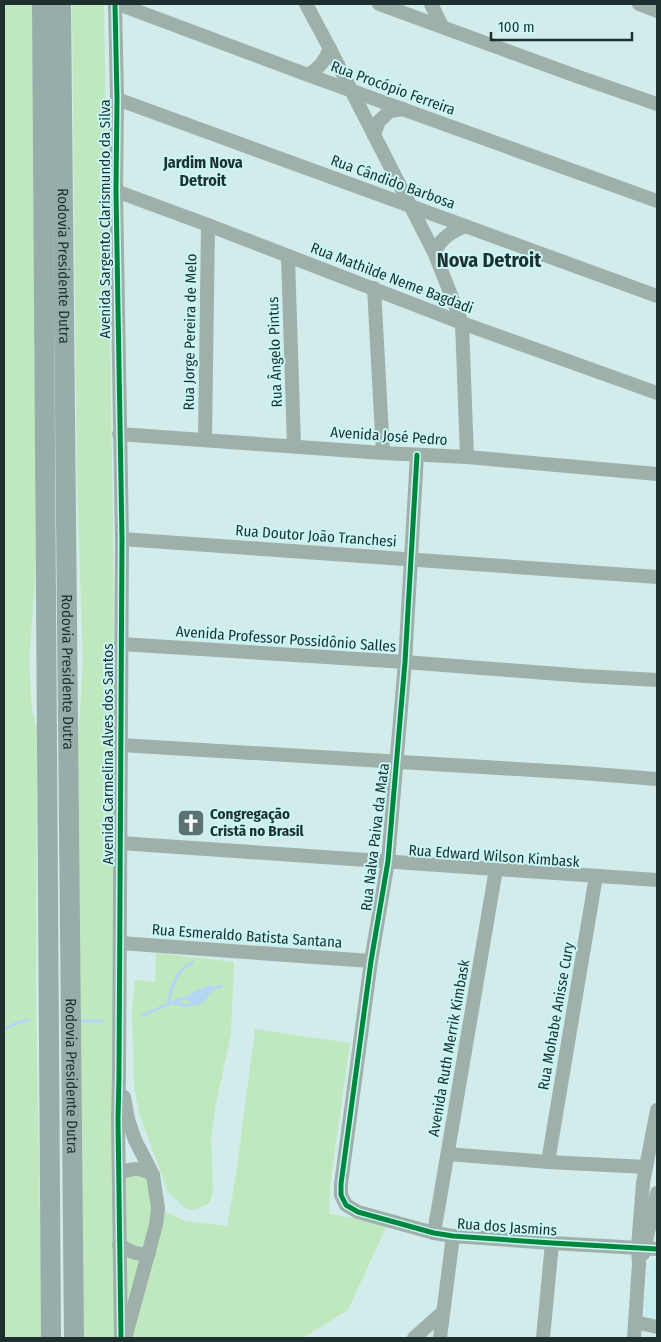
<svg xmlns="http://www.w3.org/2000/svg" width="661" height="1342" viewBox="0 0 661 1342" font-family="'Fira Sans Condensed',sans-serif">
	<rect width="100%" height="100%" fill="#d2ecec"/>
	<path fill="#c3eeed" d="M657,1258V1323L647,1319L644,1313L651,1262L654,1259Z"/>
	<g fill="#c0e8bf">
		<path d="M4,4H32L35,288V583L29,663L32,710L37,730L36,997L42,1338H4Z"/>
		<path d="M72,4H104L113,521L118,1338H83L78,739L83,662L77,489Z"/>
		<path d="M156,953L234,962L231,1034L216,1104L211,1138L213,1189L210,1202L198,1209L190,1210L185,1208L168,1192L139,1113L134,1087L132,1011L135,980L155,982Z"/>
		<path d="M255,1029L350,1043L330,1185L329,1214L388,1223L348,1310L303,1338H125L158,1208L185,1221L227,1226L236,1175Z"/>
		<path d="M127,1171L148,1177L155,1211L148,1241L139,1247H126L122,1176Z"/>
		<path d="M125,1255L141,1259L125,1327Z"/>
	</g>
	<path fill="#b2d6f4" d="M210,985L215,988C204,999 207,1006 188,1006L190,1002L186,999L191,993Z"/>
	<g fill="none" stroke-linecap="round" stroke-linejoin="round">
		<g stroke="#b2d6f4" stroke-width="3">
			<path d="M212,989L221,986"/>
			<path d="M174,1003L188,1006"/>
			<path d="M169,1004C170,986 177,971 193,962"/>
			<path d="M142,1016C155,1010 178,998 191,997"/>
			<path d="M82,1021H102"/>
			<path d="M4,1029L19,1022L29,1020"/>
		</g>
		<g stroke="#9fb0ab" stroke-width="14">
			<path d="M115,4L117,99L116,191L122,539L119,1075L118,1119L121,1338"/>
			<path d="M118,4L308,75L657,201"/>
			<path d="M306,4L330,49L434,252L462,323L467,457"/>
			<path d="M379,4L576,76L657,104"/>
			<path d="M431,4L442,26"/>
			<path d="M639,4L657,11"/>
			<path d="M308,75C320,67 324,62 330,49"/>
			<path d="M117,99L657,296"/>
			<path d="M374,135L379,121L390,111L403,109"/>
			<path d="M116,191L208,225L462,323L657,393"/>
			<path d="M434,252C443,237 449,233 465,226"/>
			<path d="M288,257L294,446"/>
			<path d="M374,288L383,453"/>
			<path d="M119,434L383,453L467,457L657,474"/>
			<path d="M205,440L208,225"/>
			<path d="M417,455L405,662L388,861L371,961L341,1184V1195L346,1205L358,1212L434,1233L453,1236L552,1243L657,1249"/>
			<path d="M122,539L657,577"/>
			<path d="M121,644L405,662L585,676L657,680"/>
			<path d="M121,745L582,773L657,779"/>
			<path d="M120,843L657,880"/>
			<path d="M120,943L371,961"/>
			<path d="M124,1097L128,1119L135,1140L153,1175L158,1208L156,1225L126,1335"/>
			<path d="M448,1154L548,1162L646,1167"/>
			<path d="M548,1162L596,876"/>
			<path d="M119,1173C134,1168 139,1167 153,1175"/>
			<path d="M434,1233L496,869"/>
			<path d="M119,1245C129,1251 137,1256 149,1253"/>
			<path d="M643,1254L657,1193"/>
			<path d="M635,1322L657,1327"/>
			<path d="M414,1338L443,1312"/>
			<path d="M440,1338L453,1236"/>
			<path d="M543,1338L552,1243"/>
			<path d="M634,1338L639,1264L638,1247L643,1183L657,1110"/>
		</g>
		<g stroke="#97adaa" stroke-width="20">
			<path d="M42,4L51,1338"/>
			<path id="s1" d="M61,4L74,1338"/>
		</g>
		<g stroke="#c8f7f6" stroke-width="8">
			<g id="cycleway">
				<path d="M115,4L117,99L116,191L122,539L119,1075L118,1119L121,1338"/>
				<path d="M417,455L405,662L388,861L371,961L341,1184V1195L346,1205L358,1212L434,1233L453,1236L552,1243L657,1249"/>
			</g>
		</g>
		<use href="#cycleway" stroke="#00873e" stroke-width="5"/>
	</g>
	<defs>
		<g id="church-square" transform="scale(1.4375)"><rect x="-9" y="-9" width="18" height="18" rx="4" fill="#5c7271" stroke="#c8f7f6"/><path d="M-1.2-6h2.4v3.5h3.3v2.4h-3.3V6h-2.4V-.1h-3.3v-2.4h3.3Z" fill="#fff"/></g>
	</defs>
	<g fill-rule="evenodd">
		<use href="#church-square" x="191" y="823"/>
	</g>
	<g text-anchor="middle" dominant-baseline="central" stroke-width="4" stroke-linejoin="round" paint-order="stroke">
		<g font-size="15" fill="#1d302f" stroke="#c8f7f6">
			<text transform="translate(393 88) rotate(20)">Rua Procópio Ferreira</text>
			<text transform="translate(393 182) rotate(20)">Rua Cândido Barbosa</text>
			<text transform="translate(105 219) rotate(-90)">Avenida Sargento Clarismundo da Silva</text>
			<text stroke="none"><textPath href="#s1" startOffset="262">Rodovia Presidente Dutra</textPath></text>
			<text transform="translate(392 278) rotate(21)">Rua Mathilde Neme Bagdadi</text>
			<text transform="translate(190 332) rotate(-89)">Rua Jorge Pereira de Melo</text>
			<text transform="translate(275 352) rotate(-92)">Rua Ângelo Pintus</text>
			<text transform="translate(389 436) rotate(4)">Avenida José Pedro</text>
			<text transform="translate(316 536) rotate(4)">Rua Doutor João Tranchesi</text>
			<text transform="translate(286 639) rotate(4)">Avenida Professor Possidônio Salles</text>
			<text stroke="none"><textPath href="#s1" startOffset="668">Rodovia Presidente Dutra</textPath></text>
			<text transform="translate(108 754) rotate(-90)">Avenida Carmelina Alves dos Santos</text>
			<text transform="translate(375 837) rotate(-83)">Rua Nalva Paiva da Mata</text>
			<text transform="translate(494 856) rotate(4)">Rua Edward Wilson Kimbask</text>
			<text transform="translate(247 936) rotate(4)">Rua Esmeraldo Batista Santana</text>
			<text transform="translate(556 1016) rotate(-80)">Rua Mohabe Anisse Cury</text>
			<text transform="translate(449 1048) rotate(-80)">Avenida Ruth Merrik Kimbask</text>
			<text stroke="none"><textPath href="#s1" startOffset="1072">Rodovia Presidente Dutra</textPath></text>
			<text transform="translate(507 1227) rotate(4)">Rua dos Jasmins</text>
		</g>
		<g font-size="15" font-weight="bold" fill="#1d302f" stroke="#c8f7f6" text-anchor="start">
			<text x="210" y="814">Congregação<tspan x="210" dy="17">Cristã no Brasil</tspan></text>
		</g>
		<g font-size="16" font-weight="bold" fill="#1d302f" stroke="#c8f7f6">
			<text x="203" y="162">Jardim Nova<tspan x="203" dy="18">Detroit</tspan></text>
		</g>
		<g font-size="20" font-weight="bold" fill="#1d302f" stroke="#c8f7f6">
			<text x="489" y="260">Nova Detroit</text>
		</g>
	</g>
	<rect width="661" height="1342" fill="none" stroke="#1d302f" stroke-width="10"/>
	<path d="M491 32v8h141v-8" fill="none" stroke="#1d302f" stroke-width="2.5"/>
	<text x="498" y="32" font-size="15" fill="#1d302f" stroke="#c8f7f6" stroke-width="4" paint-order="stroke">100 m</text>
</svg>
